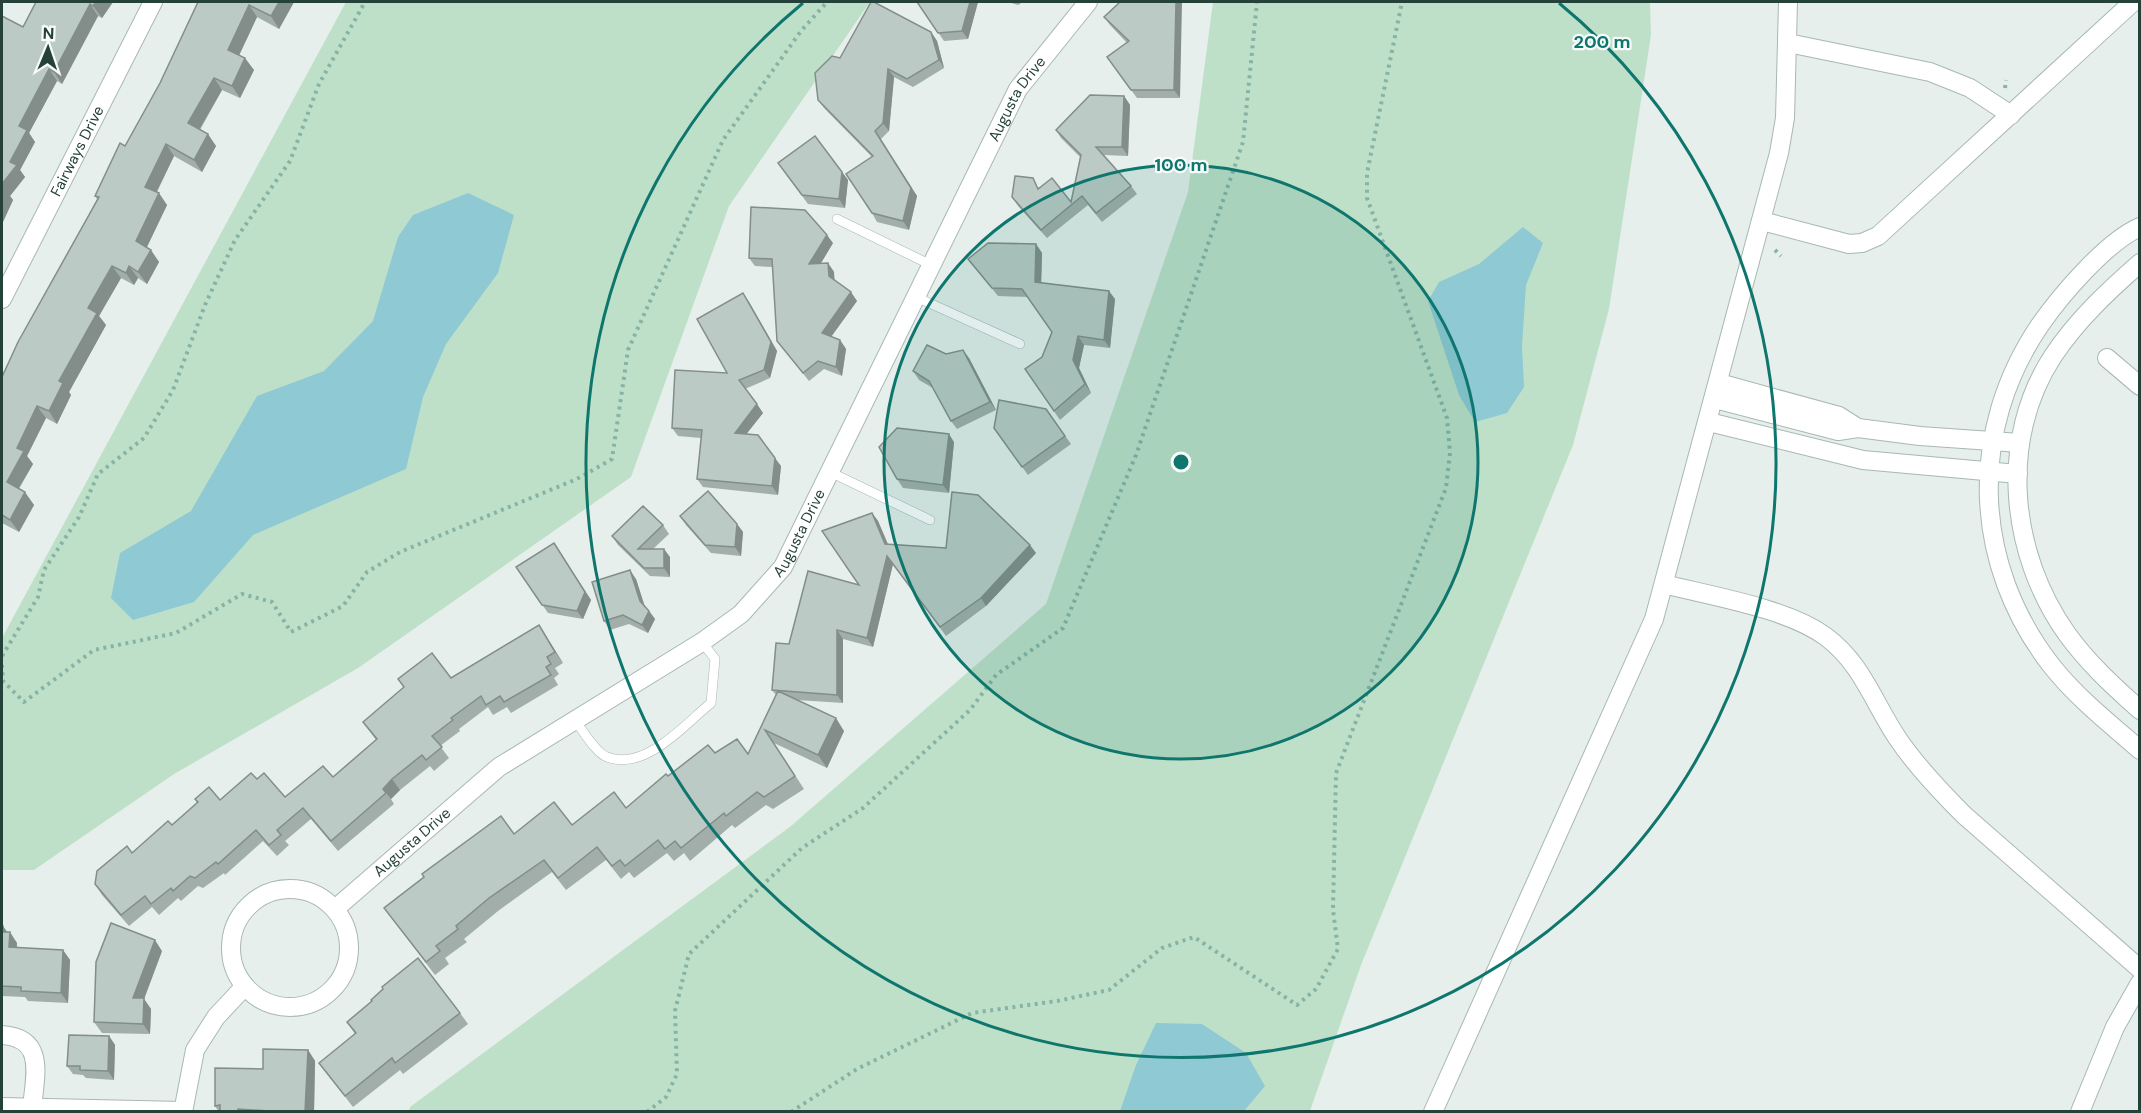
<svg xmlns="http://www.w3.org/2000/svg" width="2141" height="1113" viewBox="0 0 2141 1113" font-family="'DM Sans',sans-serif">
	<rect width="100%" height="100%" fill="#e6efeb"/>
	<g fill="#bfe0c8">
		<path d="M346,2H870L729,206L631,477L358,668L174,774L34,870H2V638Z"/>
		<path d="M1213,2H1650L1651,35L1609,309L1573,445L1361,965L1310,1111L409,1112L410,1107L791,826L1046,604L1188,192Z"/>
	</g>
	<g fill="#8ec9d4">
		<path d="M468,193L514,215L498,273L446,344L423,397L406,469L253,535L194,602L133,620L111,598L120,553L191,511L257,396L324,371L373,321L398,237L413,215Z"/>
		<path d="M1523,227L1543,243L1526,285L1522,346L1524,387L1507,413L1475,422L1459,395L1428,301L1439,282L1479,264Z"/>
		<path d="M1156,1023L1202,1024L1246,1053L1265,1086L1244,1111H1120L1136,1065Z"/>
	</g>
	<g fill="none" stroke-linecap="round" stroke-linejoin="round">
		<g stroke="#a8b8b2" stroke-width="10">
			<g id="service">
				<path d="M837,219L931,265"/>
				<path d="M916,297L1020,344"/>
				<path d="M830,472L930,520"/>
				<path d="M576,722C584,732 596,753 607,757C645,772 685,724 711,703L715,659L702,642"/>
			</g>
		</g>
		<g stroke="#a8b8b2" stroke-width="20">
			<g id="minor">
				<path d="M1788,43L1930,72L1970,88L2011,115"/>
				<path d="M1762,221L1849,244L1862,243L1878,236L2133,2"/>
				<path d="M2140,227C2106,242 2061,295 2040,325C1968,431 1972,563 2051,665C2076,697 2109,723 2140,750"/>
				<path d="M2140,263C2108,291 2077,320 2053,356C1998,440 2010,554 2067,634C2088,663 2113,686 2140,710"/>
				<path id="s1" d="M2,299L153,2"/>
				<path d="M2107,358L2140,386"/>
				<path d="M1719,383L1839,416L1858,428"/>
				<path d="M1715,399L1838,431L1858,428L1920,436L2020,443"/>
				<path d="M1709,422L1863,460L2018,474"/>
				<path d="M1664,584C1711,596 1786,608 1825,636C1862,663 1873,702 1898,739C1917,767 1940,791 1964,815L2140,969"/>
				<circle cx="290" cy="948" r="59"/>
				<path id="s2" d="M335,909L499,767L702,642L741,614L783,567L1018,89L1088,2"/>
				<path d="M2,1035C46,1038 35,1075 32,1108"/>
				<path d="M2,1107L183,1111"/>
				<path d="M183,1112L195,1050L216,1017L245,986"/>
				<path d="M1433,1112L1654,619L1779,153L1785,118L1788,2"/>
				<path d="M2080,1112L2115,1027L2140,983"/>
			</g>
		</g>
		<g stroke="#86b3a5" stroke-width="4" stroke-dasharray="3 4.5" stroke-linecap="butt">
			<path d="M2005,88L2006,80"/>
			<path d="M1775,250L1781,256"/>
			<path d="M2,656L38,597L44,570L79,517L98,474L144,438L173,390L205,305L235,240L290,161L319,84L365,2"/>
			<path d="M2,665L3,681L24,702L94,650L176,633L242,594L272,602L291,632L343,606L367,572L400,552L577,479L612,459L628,350L723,140L801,31L827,2"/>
			<path d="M647,1112L666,1097L677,1074L675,1011L689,954L802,848L863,808L970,710L996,675L1063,628L1136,455L1243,142L1257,2"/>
			<path d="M791,1112L857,1069L972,1013L1057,1001L1109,990L1162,948L1194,937L1297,1005L1316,989L1338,949L1333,910L1336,773L1446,488L1450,453L1447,418L1367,198V173L1402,2"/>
		</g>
		<use href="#service" stroke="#fff" stroke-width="9"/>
		<use href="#minor" stroke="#fff" stroke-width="18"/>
	</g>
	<g fill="#a1aea9">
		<path d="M36,2H113L102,18L98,16L62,84L57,81L29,133L35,142L20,170L25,177L10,196L13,200L2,224V18L23,27Z"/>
		<path d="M198,2H294L279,29L257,17L239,55L254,70L240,98L222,90L200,130L216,146L202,172L174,156L157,192L167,205L147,247L159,262L147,284L138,278L134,285L121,278L99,316L106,325L69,392L71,395L57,424L46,418L27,456L33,464L19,489L34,505L19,532L2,523V377L97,199L95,196L125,146L160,83Z"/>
		<path d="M917,2H978L968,39L944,41Z"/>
		<path d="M1008,2H1023L1018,5Z"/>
		<path d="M1120,2L1180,98H1137L1107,57L1127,43L1110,25L1104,17Z"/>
		<path d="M931,32L937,41L944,68L913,87L894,77L889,131L881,139L917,196L909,230L877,222L872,213V157L824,108L818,100Z"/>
		<path d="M1124,96L1130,105L1128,156L1104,155L1131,186L1137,194L1102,222L1088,205L1047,238L1018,206L1012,197L1040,187L1071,202L1080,157L1061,138L1056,130Z"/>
		<path d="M778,163L842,172L848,180L845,208L808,204Z"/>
		<path d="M833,243L821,263H828L834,272V280L857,301L831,337L840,340L846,349L842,376L824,369L809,381L777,341L773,267L755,266L749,258Z"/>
		<path d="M1036,244L1042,253L1041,283L1115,299L1110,348L1084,345L1079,368L1091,393L1060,420L1025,369L1042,357L1052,332L1028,297L998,296L968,259Z"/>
		<path d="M749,302L777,351L770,378L745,389L763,413L746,434L781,466L778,495L703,487L697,479L701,438L678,436L672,428L727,373Z"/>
		<path d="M946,354L969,358L996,410L957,429L951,421L933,388L919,380L913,371Z"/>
		<path d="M1046,409L1071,444L1028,475L994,428Z"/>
		<path d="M954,442L949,493L903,488L897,479Z"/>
		<path d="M872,513L878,521L888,544L1036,553L986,606L946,636L893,564L873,647L843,639V703L797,700L844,731L827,768L774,743L804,789L773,809L766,805L735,828L732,825L690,861L684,853L674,861L667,853L634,878L629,872L621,879L606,860L566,890L552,872L498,911L464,939L467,942L445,958L449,964L435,975L384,908L514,834L572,825L626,808L668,776L715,753L748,754L776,695L772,690L789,644L859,585Z"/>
		<path d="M680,516L737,524L743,532L741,556L711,553L686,525Z"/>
		<path d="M663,525L669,534L653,549L670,557V577L650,576L618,545L612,536Z"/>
		<path d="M554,543L591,600L583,619L548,613L516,567Z"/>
		<path d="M636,579L644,606L649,611L655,619L648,633L629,624L610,630L604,621Z"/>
		<path d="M539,625L563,663L555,668L559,674L554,678L558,685L511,713L507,707L493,715L488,707L459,729L460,731L440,746L449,758L434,771L430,766L400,790L391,799L394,804L338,851L311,819L285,841L289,845L277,856L263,841L225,875L224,873L203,888L198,886L181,901L178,898L159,915L152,907L129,926L102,895L95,884L132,853L172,825L197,803L195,799L220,800L257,779L285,797L333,777L376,740L363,722L451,678Z"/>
		<path d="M2,926L17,943V948L63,950L70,960L68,1003L28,1001L25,997L2,996Z"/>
		<path d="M162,951L144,999L151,1009L150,1034L102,1033L94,1022Z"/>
		<path d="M460,1013L468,1024L403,1074L400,1070L353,1107L319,1063L355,1034L347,1022Z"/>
		<path d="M109,1036L115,1045L114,1080L86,1078L83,1075L73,1074L67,1066Z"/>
		<path d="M308,1050L315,1061L314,1112H219L215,1106L263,1069Z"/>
	</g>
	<g fill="#838d89">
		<path d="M96,2H113L102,18L93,6Z"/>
		<path d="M279,2H294L279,29L271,16Z"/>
		<path d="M970,2H978L968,39L962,31Z"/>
		<path d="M1176,2H1182L1180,98L1174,90Z"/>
		<path d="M90,4L98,16L62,84L54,72Z"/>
		<path d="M249,5L257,17L236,62L228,50Z"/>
		<path d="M931,32L937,41L944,68L939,60Z"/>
		<path d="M245,58L254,70L240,98L232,86Z"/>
		<path d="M49,69L57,81L29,133L35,142L20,170L25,177L10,196L13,200L2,224V184L10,162L19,126Z"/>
		<path d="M888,69L894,77L889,131L883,123Z"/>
		<path d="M214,78L222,90L196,135L188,123Z"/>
		<path d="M1124,96L1130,105L1128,156L1122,147Z"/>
		<path d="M875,131L917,196L909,230L903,221Z"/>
		<path d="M208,134L216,146L202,172L194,160Z"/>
		<path d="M166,144L174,156L153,199L145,187Z"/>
		<path d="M842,172L848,180L845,208L839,199Z"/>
		<path d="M159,193L167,205L144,253L136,241Z"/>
		<path d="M827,235L833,243L815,273L809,264Z"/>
		<path d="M1036,244L1042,253L1041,290L1035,282Z"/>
		<path d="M151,250L159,262L147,284L138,272Z"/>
		<path d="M828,263L834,272L835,285L829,276Z"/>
		<path d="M112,266L121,278L99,316L106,325L69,392L71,395L57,424L49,411L59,381L88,308Z"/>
		<path d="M129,266L138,278L134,285L126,273Z"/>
		<path d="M1109,291L1115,299L1110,348L1104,340Z"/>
		<path d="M851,292L857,301L828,341L822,333Z"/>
		<path d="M743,293L749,302L777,351L770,378L764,370Z"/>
		<path d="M1078,336L1084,345L1079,368L1091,393L1085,384L1073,360Z"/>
		<path d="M840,340L846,349L842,376L836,367Z"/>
		<path d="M963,350L969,358L996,410L990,402Z"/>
		<path d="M757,404L763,413L741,441L735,433Z"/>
		<path d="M37,406L46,418L27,456L33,464L15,494L7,482L17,448Z"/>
		<path d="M949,434L954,442L949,493L943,485Z"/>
		<path d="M775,458L781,466L778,495L772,486Z"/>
		<path d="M25,492L34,505L19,532L10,520Z"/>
		<path d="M872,513L878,521L891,552L885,544Z"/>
		<path d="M737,524L743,532L741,556L735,547Z"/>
		<path d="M554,543L591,600L583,619L577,611Z"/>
		<path d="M1030,545L1036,553L986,606L981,598Z"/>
		<path d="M664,549L670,557V577L664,568Z"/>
		<path d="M887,556L893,564L873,647L867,638Z"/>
		<path d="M630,570L636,579L646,610L640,601Z"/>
		<path d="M649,611L655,619L648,633L642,625Z"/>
		<path d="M539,625L546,636L563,663L555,652Z"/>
		<path d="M837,630L843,639V703L837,695Z"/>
		<path d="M836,718L844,731L827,768L818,755Z"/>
		<path d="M392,779L400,790L391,799L383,789Z"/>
		<path d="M3,926L10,936V932L17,943L16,958L9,947L3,932Z"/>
		<path d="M155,940L162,951L144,999L151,1009L150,1034L143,1024L133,998Z"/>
		<path d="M63,950L70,960L68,1003L61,993Z"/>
		<path d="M109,1036L115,1045L114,1080L108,1071Z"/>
		<path d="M308,1050L315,1061L314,1112H305Z"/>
	</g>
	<g fill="#bbcac4" stroke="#838d89" stroke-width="1.5">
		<path d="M36,2H96L93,6L90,4L54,72L49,69L19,126L27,130L10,162L17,165L2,184V16L23,27Z"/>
		<path d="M198,2H279L271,16L249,5L228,50L245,58L232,86L214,78L188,123L208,134L194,160L166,144L145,187L159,193L136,241L151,250L138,272L129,266L126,273L112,266L88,308L97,313L59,381L63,383L49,411L37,406L17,448L24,451L7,482L25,492L10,520L2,515V377L18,342L99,197L95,196L120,143L125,146L160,83Z"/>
		<path d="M871,2H874L931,32L939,60L907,79L888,69L883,123L875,131L911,188L903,221L872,213L846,174L873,156L818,100L815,73L832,56L840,58Z"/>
		<path d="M917,2H970L962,31L938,33Z"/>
		<path d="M1120,2H1176L1174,90H1131L1107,57L1129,41L1104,17Z"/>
		<path d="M1090,95L1124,96L1122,147H1096L1131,186L1096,213L1082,196L1041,230L1012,197L1015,176L1033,178L1038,189L1052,178L1071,202L1081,155L1056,130Z"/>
		<path d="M815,136L842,172L839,199L802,195L778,163Z"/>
		<path d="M2,186L4,188L2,194Z"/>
		<path d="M751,207L805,210L827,235L809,264L828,263L829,276L851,292L822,333L840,340L836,367L818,361L803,373L777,341L772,259L749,258Z"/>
		<path d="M988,243L1036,244L1035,282L1109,291L1104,340L1078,336L1073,360L1085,384L1054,411L1025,369L1042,357L1052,332L1022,289L992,288L968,259Z"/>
		<path d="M743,293L771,342L764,370L739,380L757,404L735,433L758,435L775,458L772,486L697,479L702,430L672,428L675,370L727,373L697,319Z"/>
		<path d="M927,345L946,354L963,350L990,402L951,421L929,381L913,371Z"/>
		<path d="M999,400L1046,409L1065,436L1022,467L994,428Z"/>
		<path d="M897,428L949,434L943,485L897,479L879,447Z"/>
		<path d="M708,491L737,524L735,547L705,545L680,516Z"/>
		<path d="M952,492L978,495L1030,545L981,598L940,627L887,556L867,638L837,630V695L772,690L776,643L789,644L808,571L859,585L822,531L872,513L885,544L946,548Z"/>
		<path d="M643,506L663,525L638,549H664V568H644L612,536Z"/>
		<path d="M554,543L585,592L577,611L542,605L516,567Z"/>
		<path d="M630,570L640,601L649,611L642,625L623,615L604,621L592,582Z"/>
		<path d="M539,625L555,652L547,657L551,664L546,667L551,675L504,702L500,696L486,705L481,696L451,718L453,720L432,736L442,747L426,760L422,755L392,779L383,789L386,793L331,841L303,808L277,830L281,835L269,845L256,830L218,864L216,862L195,878L190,876L173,891L171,888L151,904L145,896L121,915L95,884L97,871L127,846L132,853L168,821L172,825L198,802L195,799L209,787L220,800L251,773L257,779L264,773L285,797L323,766L333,777L377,739L363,722L404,687L398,679L432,653L451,678Z"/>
		<path d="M778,691L836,718L818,755L765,730L795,776L764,797L757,792L726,816L724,813L681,848L675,841L665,849L658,840L625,866L620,860L612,866L597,847L558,878L544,860L489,898L456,926L458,929L436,946L440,951L426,962L384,908L424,877L422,874L501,816L514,834L554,802L572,825L614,792L626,808L666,774L668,776L708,745L715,753L737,739L748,754Z"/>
		<path d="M111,923L155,940L133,998H144L143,1024L94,1022L96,962Z"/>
		<path d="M2,926H3V932H10L9,947L63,950L61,993L21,991V987L2,986Z"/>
		<path d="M418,958L460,1013L395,1063L392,1058L345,1096L319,1063L356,1033L347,1022L372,1001L371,1000L383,989L382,987Z"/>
		<path d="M69,1035L109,1036L108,1071L80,1070V1066H67Z"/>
		<path d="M263,1049L308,1050L305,1112H285L238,1109V1112H220V1105L215,1106V1068L263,1069Z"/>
	</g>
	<circle cx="1181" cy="462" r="297" fill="#0f766e" fill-opacity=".12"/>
	<g fill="none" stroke="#0f766e" stroke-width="3">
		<circle cx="1181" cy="462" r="297"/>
		<path d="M1559 3A595 595 0 1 1 803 3"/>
	</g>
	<g text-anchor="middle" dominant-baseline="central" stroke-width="4.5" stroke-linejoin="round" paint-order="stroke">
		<g font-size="15" fill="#24423a" stroke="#f7fbf9">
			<text stroke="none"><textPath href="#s2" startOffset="1090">Augusta Drive</textPath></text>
			<text stroke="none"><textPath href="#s1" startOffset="166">Fairways Drive</textPath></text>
			<text stroke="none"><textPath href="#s2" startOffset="604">Augusta Drive</textPath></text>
			<text stroke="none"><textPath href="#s2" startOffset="102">Augusta Drive</textPath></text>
		</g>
	</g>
	<circle cx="1181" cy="462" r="9" fill="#0f766e" stroke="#f7fbf9" stroke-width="3"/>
	<g font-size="18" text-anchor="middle" font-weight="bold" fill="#0f766e" stroke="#f7fbf9" stroke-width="4.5" stroke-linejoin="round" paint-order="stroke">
		<text x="1602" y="48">200 m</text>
		<text x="1181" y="171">100 m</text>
	</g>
	<rect width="2141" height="1113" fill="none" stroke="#24423a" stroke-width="6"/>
	<g transform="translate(48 48) rotate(2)" stroke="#f7fbf9" stroke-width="4.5" paint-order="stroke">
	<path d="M0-4.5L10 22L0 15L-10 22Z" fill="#24423a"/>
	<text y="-9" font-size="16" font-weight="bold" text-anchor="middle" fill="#24423a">N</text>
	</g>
</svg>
